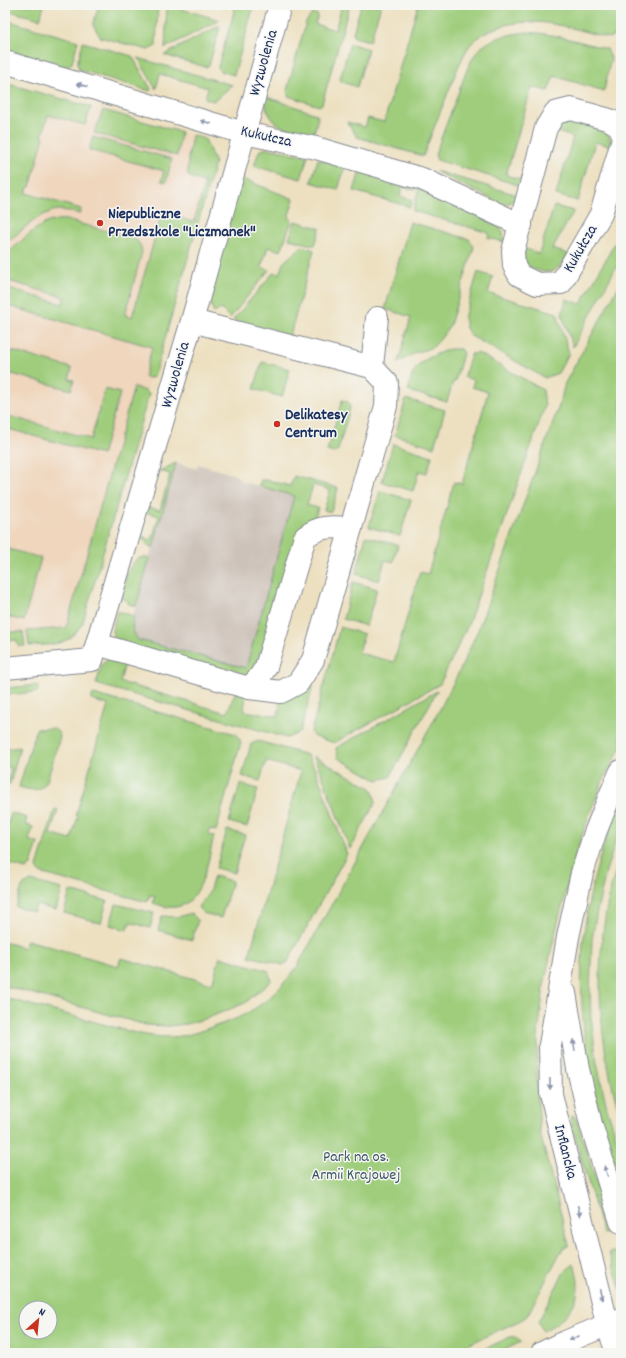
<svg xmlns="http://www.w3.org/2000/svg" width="626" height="1358" viewBox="0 0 626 1358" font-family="Dekko,sans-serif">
	<rect width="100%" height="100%" fill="#f6f6f2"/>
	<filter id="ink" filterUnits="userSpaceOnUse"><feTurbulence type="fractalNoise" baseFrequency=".025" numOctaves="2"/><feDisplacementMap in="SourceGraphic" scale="8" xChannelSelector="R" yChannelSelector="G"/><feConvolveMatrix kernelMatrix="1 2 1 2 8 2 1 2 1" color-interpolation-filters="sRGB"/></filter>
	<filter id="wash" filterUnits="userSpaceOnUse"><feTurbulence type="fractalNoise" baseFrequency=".012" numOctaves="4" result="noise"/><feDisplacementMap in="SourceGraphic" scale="16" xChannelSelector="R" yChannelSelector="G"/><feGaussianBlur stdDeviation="0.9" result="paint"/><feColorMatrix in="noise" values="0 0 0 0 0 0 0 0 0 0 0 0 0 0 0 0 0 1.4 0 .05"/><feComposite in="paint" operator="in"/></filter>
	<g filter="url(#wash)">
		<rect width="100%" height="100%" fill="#ede0c0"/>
		<path fill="#efd6bc" d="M5,83L205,139L214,160L76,630L5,637Z"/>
		<path fill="#cdc2b9" d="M176,463L197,469L198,464L235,475L243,482L294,496L246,668L138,640L132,632L131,623Z"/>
		<g fill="#9fcd7c" stroke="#5d7e6d" fill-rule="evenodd">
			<path d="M5,5H44L40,19L5,10Z"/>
			<path d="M99,5H158L156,46L148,50L100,37L93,24Z"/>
			<path d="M167,5L220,20L165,48Z"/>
			<path d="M236,5H254L234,75L220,71L218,67Z"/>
			<path d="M342,5H347L349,7L322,104L319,106L288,96L287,90L306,22L313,13L318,15L315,24L335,30Z"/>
			<path d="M361,5H381L370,41L354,37L353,33Z"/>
			<path d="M418,5H621V11L616,35L609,38C589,33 568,26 547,23C521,20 490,24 471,44C464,52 457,70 453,80C443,105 433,130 423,156L357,137L347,122L365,127L368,118L384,122Z"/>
			<path d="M5,20L78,41L72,63L66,67L5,49Z"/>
			<path d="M217,27H220L209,65L206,67L164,55Z"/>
			<path d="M528,32C555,34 581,42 607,49L611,58L604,91L554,76L548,91L532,87L506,175L522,180L521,186L437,160L435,155C443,132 452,110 460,88C464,78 470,60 477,52C489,37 511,34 528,32Z"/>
			<path d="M83,42L132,56L151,89L150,91L80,70L77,64Z"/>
			<path d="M352,44L368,49L357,87L342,82L340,79L349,46Z"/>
			<path d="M138,58L232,85L220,96L213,101L205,98L208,88L160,74L156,89Z"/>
			<path d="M5,83L91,107L85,125L48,115L42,136L44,137L30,187H28L26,193L81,209L80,214C72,212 66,210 58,210C40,212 19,233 5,244Z"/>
			<path d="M264,96L316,114L318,117L313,137C287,129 267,127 264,96Z"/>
			<path d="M103,110L181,132L177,156L94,133Z"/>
			<path d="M575,120C590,125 612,126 611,146L595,142L578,201L556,195L573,137L557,132C561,124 566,121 575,120Z"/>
			<path d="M192,135L205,139L215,163L154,377L150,378L144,377L152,347L5,305V288L63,304L64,297L5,280V256L8,253C24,239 43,217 66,220L133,238C139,242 141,245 142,252L125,315L132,317L162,213L194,222L205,183L192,178L188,175V158Z"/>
			<path d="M93,137L172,159L166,182L161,181L164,171L89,150Z"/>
			<path d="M267,148L308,156L301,179L254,166L259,151Z"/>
			<path d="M318,159L345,166L338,190L311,182Z"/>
			<path d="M360,171L416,187L415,190L402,187L400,196L412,200L410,207L354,191Z"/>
			<path d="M435,171L518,195C513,203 508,205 499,203Z"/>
			<path d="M240,178L294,199L289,215L290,219L292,220L281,251L268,247L261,267L269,270L230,318L221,309L214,313L209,299Z"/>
			<path d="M419,188L500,227L503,233L504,242L488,238L489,233L413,211Z"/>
			<path d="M554,206L574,211L552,249L568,254C564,260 560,268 553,271C545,274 529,270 525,261C523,257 524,253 524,248L539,254Z"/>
			<path d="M295,221L320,228L315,245H312L289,239Z"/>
			<path d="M410,222L469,239L474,247L450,325L442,337L433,347L415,353L398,363L411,317L385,309Z"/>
			<path d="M621,232V258L573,347L562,315L566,299L581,304Z"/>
			<path d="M302,246L314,250L291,332L288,336L240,323L233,320L274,272L279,274L283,263Z"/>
			<path d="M478,272L493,277L488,293L557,313L569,353L558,373L545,378L471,336L466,328L464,318Z"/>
			<path d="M621,282V747L604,778L589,815L575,856L553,942L544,985L538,1035L537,1086L540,1133L569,1245L563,1249L559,1255L527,1316L523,1319L450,1353H20L5,1345V998C36,1006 68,1015 99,1023C122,1029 144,1037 168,1037C182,1037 196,1033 209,1028C251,1016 271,1001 297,967L440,709L460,670L478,630L560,403L565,383ZM26,1308H50V1332H26Z"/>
			<path d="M5,349L72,368L69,379L74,380L71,390L5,372Z"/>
			<path d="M450,349H460L463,353L455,382H453L447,402L408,391C410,384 411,376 415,370C421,359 439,353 450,349Z"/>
			<path d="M478,353L543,390L545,406L468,625L440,684L334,743L313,736L311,732L340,627L364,634L359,653L394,662L420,572L428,574L454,482L462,484L488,392L472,387L474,380L464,377L471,354Z"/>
			<path d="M262,362L290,369L282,397L254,389Z"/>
			<path d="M134,387L146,391L149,394L83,622C69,647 54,644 29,646L27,631L66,628Z"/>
			<path d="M105,389L120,393L102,455L5,428V415L91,439Z"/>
			<path d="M406,399L445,410L434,447L395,435Z"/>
			<path d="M342,400L348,402L350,408L338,450L334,453L327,451Z"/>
			<path d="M393,444L432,456L427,473L419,471L413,491L382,482Z"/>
			<path d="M176,463L153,548L148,545L142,537L152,540L159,516L145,512L146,507L160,510L170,474L159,471Z"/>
			<path d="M294,476L338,488L331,512L324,510L330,490L313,485L307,505L318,508L314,521L254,672L240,679L116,641L112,631L117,611L134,616C131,626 132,631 138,640L246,668L294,496L259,486L261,480H267L290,486Z"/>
			<path d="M380,491L411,500L400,536L369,527Z"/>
			<path d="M366,536L398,545L393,562L385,560L379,581L356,574Z"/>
			<path d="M5,548L41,558L24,621L5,616Z"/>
			<path d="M143,557L150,558L136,606L129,604L127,600L120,598C125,583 126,562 143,557Z"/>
			<path d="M353,582L377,589L366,626L343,619Z"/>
			<path d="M5,632H23L25,646H18L17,640L5,641Z"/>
			<path d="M111,657L125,663L120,682L227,713L235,693H246L244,711L278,716L281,699L309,684L313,686L300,732L287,738L96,684L102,664Z"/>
			<path d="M39,685L37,692L5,695V688Z"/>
			<path d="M437,691L390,777L377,780L338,758L336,748Z"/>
			<path d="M93,694L236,734L241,742L216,831L210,829L209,835L214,836C209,856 203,900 180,906C171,909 162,906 153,903L155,896L150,895L147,902L40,873L37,867L55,809L58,810L50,834L71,840L78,816L76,815L108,705L91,700Z"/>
			<path d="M52,728C57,730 59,732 60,737L47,781C40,793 31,790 19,787L36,729Z"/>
			<path d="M258,741L307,755L316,771L347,854L287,963L283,965L249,956L301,771L266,761L260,781L242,776L251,744Z"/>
			<path d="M20,747L10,784H7L11,768L5,766V749Z"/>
			<path d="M313,756L371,788L373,791L376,802L350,849L320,770Z"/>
			<path d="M240,784L258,789L247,827L229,822Z"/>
			<path d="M621,801V825L606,871L596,916L592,940L590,991L591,1017L597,1063L607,1108L621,1152V1182C614,1159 605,1136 599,1113C571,1004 575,904 621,801Z"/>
			<path d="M11,813L27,818L25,824L33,827L29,840L38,843L31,865L26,869L5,863V834Z"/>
			<path d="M227,830L245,835L234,873L216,868Z"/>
			<path d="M621,853V1118C594,1031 592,939 621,853Z"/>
			<path d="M214,876L232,881L221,918L203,913L198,907L209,893Z"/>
			<path d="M31,881L62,889L56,910L36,905L34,912L16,907L22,886Z"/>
			<path d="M70,891L107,901L101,923L64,913Z"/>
			<path d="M116,904L154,913L150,928L130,922L127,930L110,925Z"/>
			<path d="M191,913L198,920L192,940L158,930L162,916L178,917Z"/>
			<path d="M27,940L118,966L121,958L212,984L220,957L269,971L271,981L245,1003L208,1018L186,1024L168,1026L146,1025L5,986V942L24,948Z"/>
			<path d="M572,1115L576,1118L612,1232L603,1234L570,1119Z"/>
			<path d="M618,1251L621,1261V1290L609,1253Z"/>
			<path d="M574,1264C576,1270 578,1277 578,1283C579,1307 563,1321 543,1331L538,1322L564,1272Z"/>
			<path d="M510,1337C515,1336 518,1338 521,1342L498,1353H476Z"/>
		</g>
	</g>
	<g filter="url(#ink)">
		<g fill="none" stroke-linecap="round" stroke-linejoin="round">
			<g stroke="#84888f" stroke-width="24">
				<g id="minor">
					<path d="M5,62L244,133L316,148L422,179L521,225"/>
					<path d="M621,130L620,126L610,120L571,109L555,113L546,128L513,251L514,266L519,275L537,284L561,283L601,214L621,145"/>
					<path d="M372,367L377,318"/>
					<path d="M97,644L249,688L281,692L298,683L313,660L386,406L387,383L372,367L192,321"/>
					<path d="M5,668L92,660L192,321L280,5"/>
					<path d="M249,688L258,679L266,667L305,537C321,525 332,527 351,528"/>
				</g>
			</g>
			<g stroke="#84888f" stroke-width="24">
				<g id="tertiary">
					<path d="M565,993L578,1069L591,1124L621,1222"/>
					<path d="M542,1353L558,1345L621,1319"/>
					<path d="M617,1353L607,1323L551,1094L550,1045L568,937L582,873L595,833L609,798L621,771"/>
				</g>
			</g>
			<use href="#minor" stroke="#fff" stroke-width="22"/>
			<use href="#tertiary" stroke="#fff" stroke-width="22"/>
		</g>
		<defs><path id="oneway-solid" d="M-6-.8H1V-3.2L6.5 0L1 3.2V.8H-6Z"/></defs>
		<g fill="#8d97ae">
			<use href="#oneway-solid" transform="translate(82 85) rotate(-164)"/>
			<use href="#oneway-solid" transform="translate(206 122) rotate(-164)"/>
			<use href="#oneway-solid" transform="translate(574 1045) rotate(-100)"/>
			<use href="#oneway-solid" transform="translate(550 1084) rotate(89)"/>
			<use href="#oneway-solid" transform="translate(606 1171) rotate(-107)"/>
			<use href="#oneway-solid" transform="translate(579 1211) rotate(76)"/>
			<use href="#oneway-solid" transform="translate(601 1295) rotate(76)"/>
			<use href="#oneway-solid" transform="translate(574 1338) rotate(157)"/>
		</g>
	</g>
	<g fill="#c8321e" stroke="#f6f6f2" stroke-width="1.5">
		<circle cx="100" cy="223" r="4"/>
		<circle cx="277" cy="424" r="4"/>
	</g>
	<g text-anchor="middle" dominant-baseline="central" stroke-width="3" stroke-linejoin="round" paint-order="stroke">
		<g font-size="16" fill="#1b2f5e" stroke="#f6f6f2">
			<text transform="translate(264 63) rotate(-74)">Wyzwolenia</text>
			<text transform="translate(266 137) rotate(13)">Kukułcza</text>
			<text transform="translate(581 249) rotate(-60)">Kukułcza</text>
			<text transform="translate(176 375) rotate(-74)">Wyzwolenia</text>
			<text transform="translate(565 1152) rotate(76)">Inflancka</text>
		</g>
		<g font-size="16" font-weight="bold" fill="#1b2f5e" stroke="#f6f6f2" text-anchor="start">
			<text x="108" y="214">Niepubliczne<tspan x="108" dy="18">Przedszkole "Liczmanek"</tspan></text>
			<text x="285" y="415">Delikatesy<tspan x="285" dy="18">Centrum</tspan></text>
		</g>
		<g font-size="16" fill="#3c5666" stroke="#f6f6f2">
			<text x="356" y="1157">Park na os.<tspan x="356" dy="18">Armii Krajowej</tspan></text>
		</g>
	</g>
	<rect width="626" height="1358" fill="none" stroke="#f6f6f2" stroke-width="20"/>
	<g transform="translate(38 1320) rotate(27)"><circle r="19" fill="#f6f6f2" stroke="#9ea6b7"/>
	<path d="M0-3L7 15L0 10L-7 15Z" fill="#c8321e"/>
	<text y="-6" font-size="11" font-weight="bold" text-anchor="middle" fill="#1b2f5e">N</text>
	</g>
</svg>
